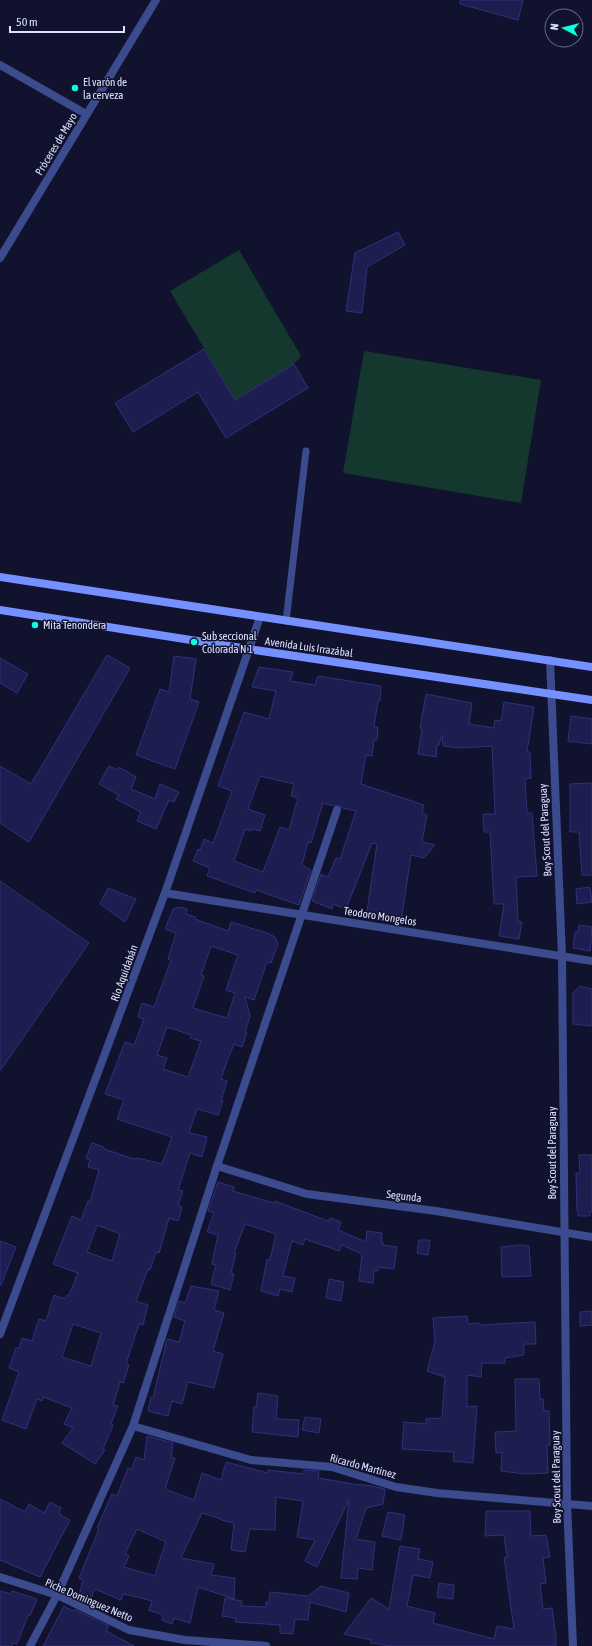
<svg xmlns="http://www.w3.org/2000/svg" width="592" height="1646" viewBox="0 0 592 1646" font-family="'Asap Condensed',sans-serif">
	<rect width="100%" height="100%" fill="#11132e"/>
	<g fill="#14382e">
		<path d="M239,250L301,356L294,364L235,400L170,291Z"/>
		<path d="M364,351L541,380L521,503L343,473Z"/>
	</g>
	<g fill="#1d1e4f" stroke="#2f317b" fill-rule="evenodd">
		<path d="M460,0H523L518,20L460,4Z"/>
		<path d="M398,232L405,245L367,267L362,313L346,311L355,253Z"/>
		<path d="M204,349L235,400L294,364L308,388L226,438L198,392L133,432L115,403Z"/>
		<path d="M107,655L130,668L29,842L0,823V766L31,784Z"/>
		<path d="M174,656L196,659L190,699L199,702L175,769L136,755L160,689L169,692Z"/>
		<path d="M0,658L28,674L17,693L0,683Z"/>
		<path d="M259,667L293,672L290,681L315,685L318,676L381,686L380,701H378L374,727H378L377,740H374L372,756L366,755L361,784L424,805L422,813L427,815L422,842L435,845L424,858L411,855L401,922L366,918L377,844L372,843L346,909L333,904L332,909L312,901L321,874L328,877L336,858L340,859L356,811L342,808L338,805L334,806L323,803L321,809L311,843L308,842L302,865L311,870L299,905L256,890L255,893L207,876L210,868L193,861L198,849L200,850L204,839L213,843L232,791L218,786L244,712L269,719L276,691L252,687ZM260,776L294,784L291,796L298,798L289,830L280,827L263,872L234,861L245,829L251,831L252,829L260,831L265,815L248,809Z"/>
		<path d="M426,694L472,703L469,724L494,728L495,720L501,721L504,702L534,707L527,752H530L531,778L525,779L527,813H532L537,876L516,877L518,921L522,922L519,939L499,936L504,904H494L490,832H484L483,814H495L492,746L461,748L443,746L442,735L439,745H437L436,757L418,754L422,729L420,728Z"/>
		<path d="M571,716L592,719V744L568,741Z"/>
		<path d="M109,766L118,770L119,767L136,777L131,789L155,799L160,784L179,792L174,802L169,800L156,829L137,821L141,812L116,799L119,795L99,784Z"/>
		<path d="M592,783V875H582L579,832H570V784Z"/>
		<path d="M0,881L89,943L0,1071Z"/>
		<path d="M590,887L592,902L577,904L576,889Z"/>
		<path d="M108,888L136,899L125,922L100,904Z"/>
		<path d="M179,907L187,909L186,914L195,917V919L228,931L231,922L267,933L275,937L278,944L271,963L267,962L254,1000L245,997L250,1016L245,1032H247L242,1047L234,1044L226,1064L221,1079L227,1081L221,1101H223L218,1115L197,1109L189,1133L207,1137L202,1157L190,1153L178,1190L183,1191L178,1205L182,1207L178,1221L169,1218L159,1253L156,1252L150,1270L148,1269L136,1301L148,1305L143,1325L139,1324L126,1364L129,1365L123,1383L120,1382L113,1405L118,1406L111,1424L113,1425L103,1449L105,1450L95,1464L62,1443L73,1428L64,1424L72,1408L43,1397L42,1401L37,1399L26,1429L2,1420L19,1372L9,1368L16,1348H19L22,1338L32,1341L39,1319L46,1321L54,1295L65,1299L67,1295H69L78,1273L53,1264L72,1216L81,1220L88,1201L90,1202L99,1170L88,1167L90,1160L86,1158L92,1143L104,1147V1149L134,1159L138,1158L162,1164L172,1137L117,1119L124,1100L105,1094L125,1042L134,1045L144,1019L138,1017L142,1003L154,1007L171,960L168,959L176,933L165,929L173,909ZM211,946L238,955L226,990L235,993L227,1018L193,1008L204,976L201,975ZM167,1027L191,1035L190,1038L201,1041L188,1077L163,1069L167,1058L157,1055ZM97,1225L120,1234L112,1261L87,1252ZM73,1324L101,1333L91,1366L62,1357Z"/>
		<path d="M579,925L592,927L590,951L573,948L575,932H578Z"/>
		<path d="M580,986L592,989V1026L573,1024V993Z"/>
		<path d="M579,1155H592V1211L590,1212V1216H578V1211H577L576,1173H580Z"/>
		<path d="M218,1182L234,1187L233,1191L274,1203L275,1201L328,1221L330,1218L341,1222L338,1230L366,1242L367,1231L382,1233L381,1242H383V1245L397,1247L394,1269L378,1267V1271H374L373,1283L359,1281L362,1254L342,1245L339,1251L305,1239L303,1245L292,1241L283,1276L295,1278L292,1292L280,1289L278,1296L261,1291L267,1259L270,1260L276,1234L245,1224L234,1253H236L231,1273L234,1274L230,1290L211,1284L216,1265L212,1264L218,1235L207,1232L214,1213L208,1211Z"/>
		<path d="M419,1240H430L428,1255L417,1253Z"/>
		<path d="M0,1241L16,1247L1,1285H0Z"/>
		<path d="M520,1245L529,1246L531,1276L502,1277L501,1247Z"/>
		<path d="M329,1279L344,1282L341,1301L326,1298Z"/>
		<path d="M191,1286L219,1291L214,1310L224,1313L213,1351L223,1354L214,1388L188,1382L182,1404L172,1401L168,1416L148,1411L151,1397L153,1398L167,1339L179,1342L185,1321L174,1317L179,1301L185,1303Z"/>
		<path d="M592,1311V1325L580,1326V1312Z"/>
		<path d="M467,1316L468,1324L479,1323V1325L535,1322L536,1344H524V1355L505,1358V1363H482L481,1377L467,1375V1407L477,1406L473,1463L453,1461L454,1452L402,1449L404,1422L426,1424V1419L442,1418L445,1377L427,1371L435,1342L433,1318Z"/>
		<path d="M515,1379H539L540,1399H543L544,1411H549L550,1445H547L548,1473L525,1474L501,1471L502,1452L496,1453L495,1432L516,1431Z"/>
		<path d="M258,1393L278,1396L276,1419L299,1420L298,1437L252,1432L254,1407H256Z"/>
		<path d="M305,1417L321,1419L319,1433L302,1430Z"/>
		<path d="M147,1436L173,1443L171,1457L175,1458L165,1489L194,1500L202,1473L221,1480L226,1462L268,1473V1470L304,1474V1470L319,1471L318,1478L353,1484L373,1486L385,1489L383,1504L366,1508L356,1539L375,1542L372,1570L358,1568L357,1579L341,1578L349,1500L317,1567L305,1561L315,1540L297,1537L303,1501L276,1497L275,1530L250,1529L245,1552L231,1550L234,1523L221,1520V1519L202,1513L181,1558L214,1564L211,1575L235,1578L234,1599L198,1587L190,1623L174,1618L172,1624L162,1620L163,1615L149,1610L152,1601L137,1597L123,1594L121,1600L95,1589L90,1600L79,1595L83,1580L79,1578L99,1529L97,1528L112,1494L117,1496L128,1468L131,1470L136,1457L144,1460ZM137,1529L166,1542L159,1562L155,1576L124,1567L129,1556L125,1554Z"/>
		<path d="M0,1499L25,1512L29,1504L44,1513L50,1502L61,1508L59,1512L61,1514L60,1515L70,1520L40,1577L0,1560Z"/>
		<path d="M486,1511H530L531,1536L546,1535L550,1557L543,1558L546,1583L540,1584L543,1609L552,1608L556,1637V1646H391L371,1643V1640L344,1634L371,1598L389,1609L400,1546L420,1549L418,1559L433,1562L430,1578L413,1575L407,1606L435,1613L433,1623L494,1639L497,1626L514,1629L504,1558L507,1557L504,1535L485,1536Z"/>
		<path d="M388,1512L405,1515L401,1540L382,1536Z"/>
		<path d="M439,1583L454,1585L453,1599L437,1597Z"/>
		<path d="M321,1586L349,1593L346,1612L310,1602L308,1620L295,1619L293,1634L280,1633V1625L235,1622L236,1618L222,1616L225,1598L242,1601L241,1606L266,1607V1602L269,1603L270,1592L308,1596Z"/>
		<path d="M0,1591L11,1594L12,1591L37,1599L30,1616L28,1615L17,1644L13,1643L12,1646H0Z"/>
		<path d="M64,1606L73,1611L74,1610H76L109,1626L106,1631L134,1646H43Z"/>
	</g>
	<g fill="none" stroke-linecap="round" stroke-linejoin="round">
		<path stroke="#3c4b8d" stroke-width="7" d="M286,621L306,451"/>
		<g stroke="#3c4b8d" stroke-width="8">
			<path d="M0,65L86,114"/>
			<path d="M0,258L156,0"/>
			<path d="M550,660L562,956L567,1503L573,1646"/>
			<path d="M165,893L592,961"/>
			<path d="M217,1166L307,1194L436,1211L592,1237"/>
			<path d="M0,1334L165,893L260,617"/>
			<path d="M133,1426L251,1460L332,1467L396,1487L437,1493L592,1506"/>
			<path d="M0,1577L57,1595L129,1630L185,1640L266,1646"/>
			<path d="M30,1646L57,1595L133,1426L217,1166L337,810"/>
		</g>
		<g stroke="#7591ff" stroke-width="8">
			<path d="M0,577L592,667"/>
			<path d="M0,610L248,649L592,700"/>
		</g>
	</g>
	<g fill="#0affe0" stroke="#11132e" stroke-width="1.5">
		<circle cx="75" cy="88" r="4"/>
		<circle cx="35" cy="625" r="4"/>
		<circle cx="194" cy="642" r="4"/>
	</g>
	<g text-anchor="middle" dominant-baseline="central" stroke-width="3" stroke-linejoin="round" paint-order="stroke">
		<g font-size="11" fill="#dee2ff" stroke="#11132e" text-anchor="start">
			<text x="83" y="82">El varón de<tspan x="83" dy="13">la cerveza</tspan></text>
			<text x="43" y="625">Mita Tenondera</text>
			<text x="202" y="636">Sub seccional<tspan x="202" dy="13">Colorada N 1</tspan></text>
		</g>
		<g font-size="11" fill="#dee2ff" stroke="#11132e">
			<text transform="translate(56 144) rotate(-59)">Próceres de Mayo</text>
			<text transform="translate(309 647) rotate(8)">Avenida Luis Irrazábal</text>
			<text transform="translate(545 830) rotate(-93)">Boy Scout del Paraguay</text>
			<text transform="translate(380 916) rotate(9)">Teodoro Mongelos</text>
			<text transform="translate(124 973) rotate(-70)">Río Aquidabán</text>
			<text transform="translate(552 1153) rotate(-90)">Boy Scout del Paraguay</text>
			<text transform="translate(404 1196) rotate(7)">Segunda</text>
			<text transform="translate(363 1466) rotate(15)">Ricardo Martinez</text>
			<text transform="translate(556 1477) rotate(-91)">Boy Scout del Paraguay</text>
			<text transform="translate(89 1600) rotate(23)">Piche Dominguez Netto</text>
		</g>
	</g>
	<g transform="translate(564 28) rotate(277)"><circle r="19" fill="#11132e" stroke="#636682"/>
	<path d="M0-3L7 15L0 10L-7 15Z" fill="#0affe0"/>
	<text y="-6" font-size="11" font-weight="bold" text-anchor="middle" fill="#dee2ff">N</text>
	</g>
	<path d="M10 26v6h114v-6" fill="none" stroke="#dee2ff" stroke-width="2"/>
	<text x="16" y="26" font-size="12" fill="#dee2ff" stroke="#11132e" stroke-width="3" paint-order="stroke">50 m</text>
</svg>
